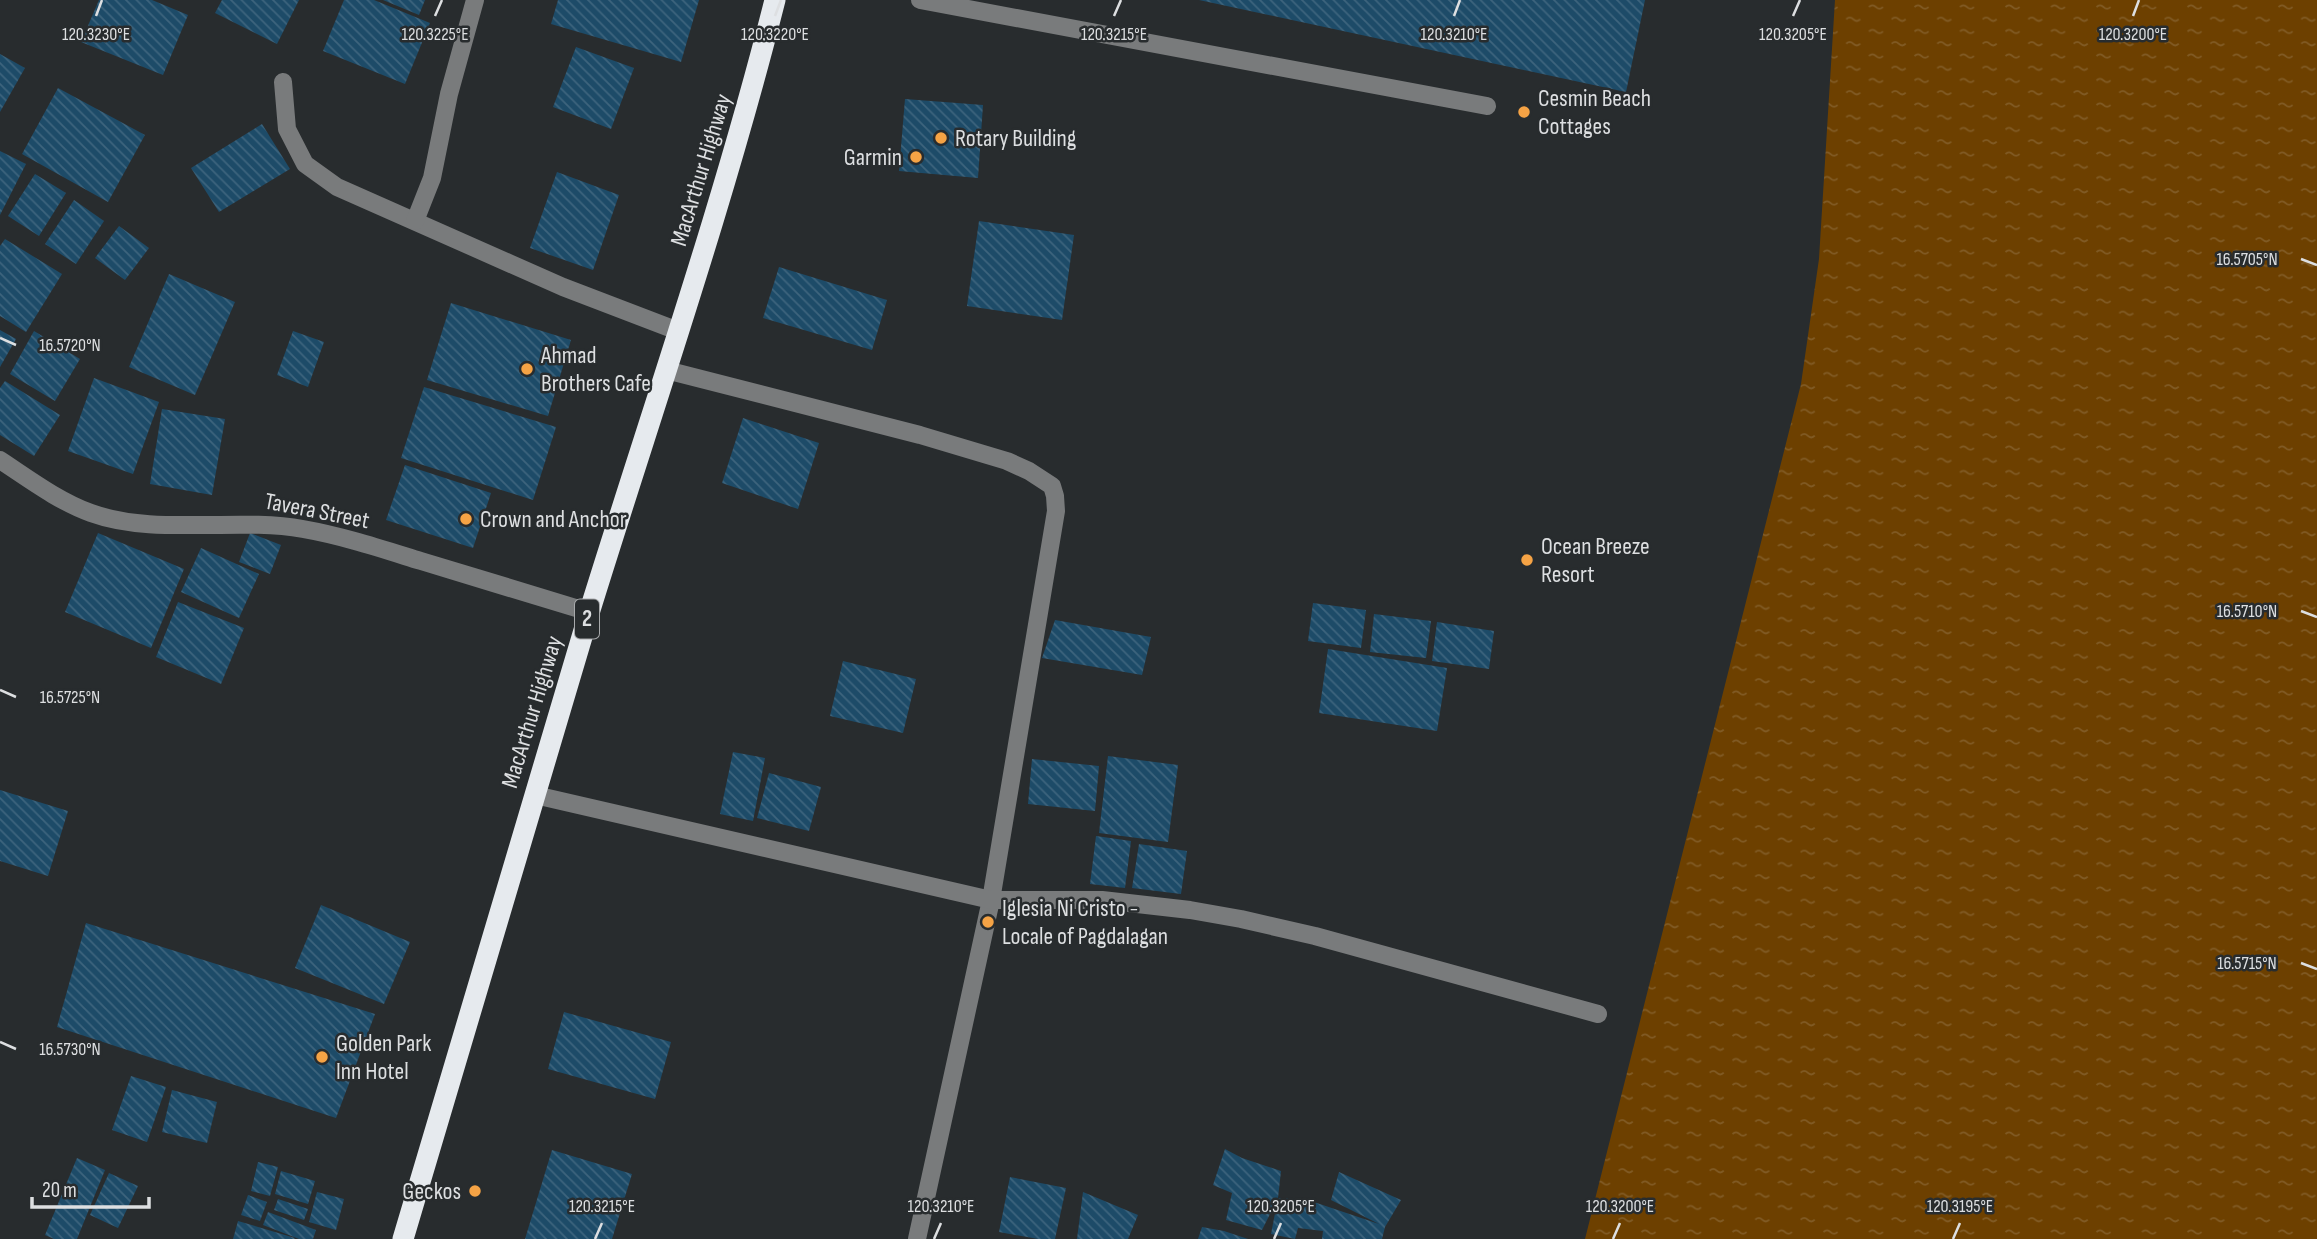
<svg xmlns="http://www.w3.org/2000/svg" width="2317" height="1239" viewBox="0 0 2317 1239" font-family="'Sofia Sans Condensed',sans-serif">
	<defs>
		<pattern id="water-ripples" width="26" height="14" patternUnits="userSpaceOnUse" patternTransform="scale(1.75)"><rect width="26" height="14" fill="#6d4000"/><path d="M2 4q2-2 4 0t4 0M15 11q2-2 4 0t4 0" fill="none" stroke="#815b25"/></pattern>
		<pattern id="building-back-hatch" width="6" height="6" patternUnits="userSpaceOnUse" patternTransform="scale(1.75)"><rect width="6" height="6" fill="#1d4b68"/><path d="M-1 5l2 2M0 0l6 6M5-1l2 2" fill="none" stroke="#3d647d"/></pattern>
	</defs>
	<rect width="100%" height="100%" fill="#282c2e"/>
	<path fill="url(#water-ripples)" d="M1835,0H2317V1239H1585L1801,384L1819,259Z"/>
	<g fill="url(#building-back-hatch)">
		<path d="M99,0H152L188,15L163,75L81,42Z"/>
		<path d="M222,0H299L277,44L215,13Z"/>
		<path d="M344,0H374L430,23L405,84L323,51Z"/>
		<path d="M383,0H425L419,15Z"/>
		<path d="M558,0H699L681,62L551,24Z"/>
		<path d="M1199,0H1645L1626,92Z"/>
		<path d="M576,47L634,68L611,129L553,107Z"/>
		<path d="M0,54L25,68L0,112Z"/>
		<path d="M58,88L145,135L108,202L22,154Z"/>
		<path d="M905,99L983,105L978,178L899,171Z"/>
		<path d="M262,124L290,169L219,212L191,168Z"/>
		<path d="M0,151L26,164L0,215Z"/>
		<path d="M557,172L619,195L593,270L530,248Z"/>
		<path d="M35,174L66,193L39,236L8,216Z"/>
		<path d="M74,200L104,221L76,264L45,244Z"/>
		<path d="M979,221L1074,235L1062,320L967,306Z"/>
		<path d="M119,226L149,248L125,280L95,258Z"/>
		<path d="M5,239L62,274L26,332L0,316V246Z"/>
		<path d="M779,267L887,300L872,350L763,318Z"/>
		<path d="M169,274L235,302L195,395L129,367Z"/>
		<path d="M451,303L571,340L548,416L427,380Z"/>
		<path d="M0,330L16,339L0,367Z"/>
		<path d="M34,331L80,359L55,401L10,374Z"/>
		<path d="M293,331L324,342L308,387L277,375Z"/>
		<path d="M94,378L159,402L133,474L68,451Z"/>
		<path d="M5,381L60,415L34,456L0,435V388Z"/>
		<path d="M424,387L556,427L533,500L401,458Z"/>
		<path d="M162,409L225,419L212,495L150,484Z"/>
		<path d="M743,418L819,443L798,509L722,483Z"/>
		<path d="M405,465L491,493L473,548L386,520Z"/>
		<path d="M98,533L184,569L151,648L65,612Z"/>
		<path d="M250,533L281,545L270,574L239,562Z"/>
		<path d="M201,548L259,574L239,618L181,592Z"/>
		<path d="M178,602L244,628L221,684L156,657Z"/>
		<path d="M1313,603L1366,610L1361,648L1308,641Z"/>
		<path d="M1374,614L1431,621L1426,658L1370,652Z"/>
		<path d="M1055,620L1151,637L1142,675L1042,658Z"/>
		<path d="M1437,622L1494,631L1489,669L1432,661Z"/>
		<path d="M1328,649L1447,668L1437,731L1319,713Z"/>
		<path d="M843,661L916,679L903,733L830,716Z"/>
		<path d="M733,752L765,758L753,821L720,814Z"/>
		<path d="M1108,756L1178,765L1168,842L1099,833Z"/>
		<path d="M1032,759L1099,766L1095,811L1028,804Z"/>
		<path d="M769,773L821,787L809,831L757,818Z"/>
		<path d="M0,790L68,811L48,876L0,861Z"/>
		<path d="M1096,836L1131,841L1125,888L1090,884Z"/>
		<path d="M1139,844L1187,851L1181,894L1132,888Z"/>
		<path d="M321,905L410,942L384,1004L295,968Z"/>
		<path d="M86,923L375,1014L336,1118L57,1027Z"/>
		<path d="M564,1012L671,1042L655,1099L548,1069Z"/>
		<path d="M131,1076L166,1087L147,1142L112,1130Z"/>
		<path d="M172,1090L217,1102L207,1143L162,1132Z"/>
		<path d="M1225,1149L1242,1158L1281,1171L1278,1198L1308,1200L1379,1224L1331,1200L1339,1172L1401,1200L1385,1227L1382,1239H1322L1323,1231L1298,1228L1295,1239L1271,1234L1278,1198L1262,1230L1226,1220L1232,1193L1213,1185Z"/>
		<path d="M552,1150L632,1174L612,1239H525Z"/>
		<path d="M77,1158L105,1170L77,1239H54L45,1235Z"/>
		<path d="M258,1162L278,1167L270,1196L251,1191Z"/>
		<path d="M281,1171L315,1181L308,1204L275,1194Z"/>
		<path d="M109,1173L138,1186L118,1228L90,1215Z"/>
		<path d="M1010,1177L1066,1188L1055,1239H1038L999,1232Z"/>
		<path d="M317,1192L344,1199L336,1230L309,1222Z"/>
		<path d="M1083,1192L1138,1215L1128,1239H1077Z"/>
		<path d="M248,1195L267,1202L260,1221L241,1215Z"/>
		<path d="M278,1199L308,1209L304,1220L274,1210Z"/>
		<path d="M268,1212L316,1230L313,1239H299L263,1225Z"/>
		<path d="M238,1221L295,1238L294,1239H233Z"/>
		<path d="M1202,1227L1224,1231L1248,1239H1198Z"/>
	</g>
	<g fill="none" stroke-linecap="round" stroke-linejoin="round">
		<g stroke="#797b7c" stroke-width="18">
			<path d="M920,0L1487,106"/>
			<path d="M283,82L287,129L305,164L337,187L563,287L678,331"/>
			<path d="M415,221L432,178L449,94L475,0"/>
			<path d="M666,370L920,435L1007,461L1029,471L1052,486L1055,496L1056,511L991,900L917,1239"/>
			<path d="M0,460C29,479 58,501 91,513C154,536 236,517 303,529C343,536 382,549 421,561C477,578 533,595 589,612"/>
			<path d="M535,795L991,900H1102L1190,910L1241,919L1315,936L1598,1014"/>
		</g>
		<path stroke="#e6eaee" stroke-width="21" d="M403,1239C465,1029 526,819 590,610C653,407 723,206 775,0"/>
	</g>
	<path fill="none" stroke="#dddfe1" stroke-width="2.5" d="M96,16L102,0M435,16L442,0M775,16L781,0M1114,16L1121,0M1454,16L1460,0M1793,16L1800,0M2133,16L2139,0M2301,259L2317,265M0,338L16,345M2301,611L2317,617M0,690L16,697M2301,963L2317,969M0,1042L16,1049M595,1239L602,1223M934,1239L941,1223M1274,1239L1281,1223M1613,1239L1620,1223M1953,1239L1960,1223"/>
	<g fill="#f5a345" stroke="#282c2e" stroke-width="2.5">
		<circle cx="1524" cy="112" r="7"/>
		<circle cx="941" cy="138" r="7"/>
		<circle cx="916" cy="157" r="7"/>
		<circle cx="527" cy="369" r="7"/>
		<circle cx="466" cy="519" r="7"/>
		<circle cx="1527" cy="560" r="7"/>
		<circle cx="988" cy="922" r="7"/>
		<circle cx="322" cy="1057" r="7"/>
		<circle cx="475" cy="1191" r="7"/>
	</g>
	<g text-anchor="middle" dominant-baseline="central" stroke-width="5" stroke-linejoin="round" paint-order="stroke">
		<rect fill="#282c2e" stroke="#a7a9ab" stroke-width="2" x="575" y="599.5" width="24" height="39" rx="5"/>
		<g font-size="23" font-weight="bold" fill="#dddfe1">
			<text x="587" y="619">2</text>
		</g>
		<g font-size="24" fill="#dddfe1" stroke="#282c2e" text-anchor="start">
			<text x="1538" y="98">Cesmin Beach<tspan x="1538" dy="28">Cottages</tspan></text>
			<text x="955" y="138">Rotary Building</text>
			<text x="902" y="157" text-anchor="end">Garmin</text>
			<text x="541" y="355">Ahmad<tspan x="541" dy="28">Brothers Cafe</tspan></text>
			<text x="480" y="519">Crown and Anchor</text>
			<text x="1541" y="546">Ocean Breeze<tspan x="1541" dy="28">Resort</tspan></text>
			<text x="1002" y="908">Iglesia Ni Cristo -<tspan x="1002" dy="28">Locale of Pagdalagan</tspan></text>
			<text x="336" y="1043">Golden Park<tspan x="336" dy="28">Inn Hotel</tspan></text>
			<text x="461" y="1191" text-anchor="end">Geckos</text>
		</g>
		<g font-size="24" fill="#dddfe1" stroke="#282c2e">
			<text transform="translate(701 170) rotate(-73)">MacArthur Highway</text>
			<text transform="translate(317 511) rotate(11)">Tavera Street</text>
			<text transform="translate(532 712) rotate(-73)">MacArthur Highway</text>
		</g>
	</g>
	<g font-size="18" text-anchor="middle" fill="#dddfe1" stroke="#282c2e" stroke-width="5" stroke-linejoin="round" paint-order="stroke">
		<text x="96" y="40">120.3230°E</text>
		<text x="435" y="40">120.3225°E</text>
		<text x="775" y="40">120.3220°E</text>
		<text x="2133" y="40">120.3200°E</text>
		<text x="1114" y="40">120.3215°E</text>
		<text x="1454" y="40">120.3210°E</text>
		<text x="1793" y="40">120.3205°E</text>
		<text x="2247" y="265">16.5705°N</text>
		<text x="70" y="351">16.5720°N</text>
		<text x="2247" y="617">16.5710°N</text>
		<text x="70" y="703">16.5725°N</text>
		<text x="2247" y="969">16.5715°N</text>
		<text x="70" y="1055">16.5730°N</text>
		<text x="602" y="1212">120.3215°E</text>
		<text x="941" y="1212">120.3210°E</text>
		<text x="1281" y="1212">120.3205°E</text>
		<text x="1620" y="1212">120.3200°E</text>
		<text x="1960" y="1212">120.3195°E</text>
	</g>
	<path d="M32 1197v10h117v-10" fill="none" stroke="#dddfe1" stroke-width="3.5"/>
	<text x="42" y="1197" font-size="21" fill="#dddfe1" stroke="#282c2e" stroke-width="5" paint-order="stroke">20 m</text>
</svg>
